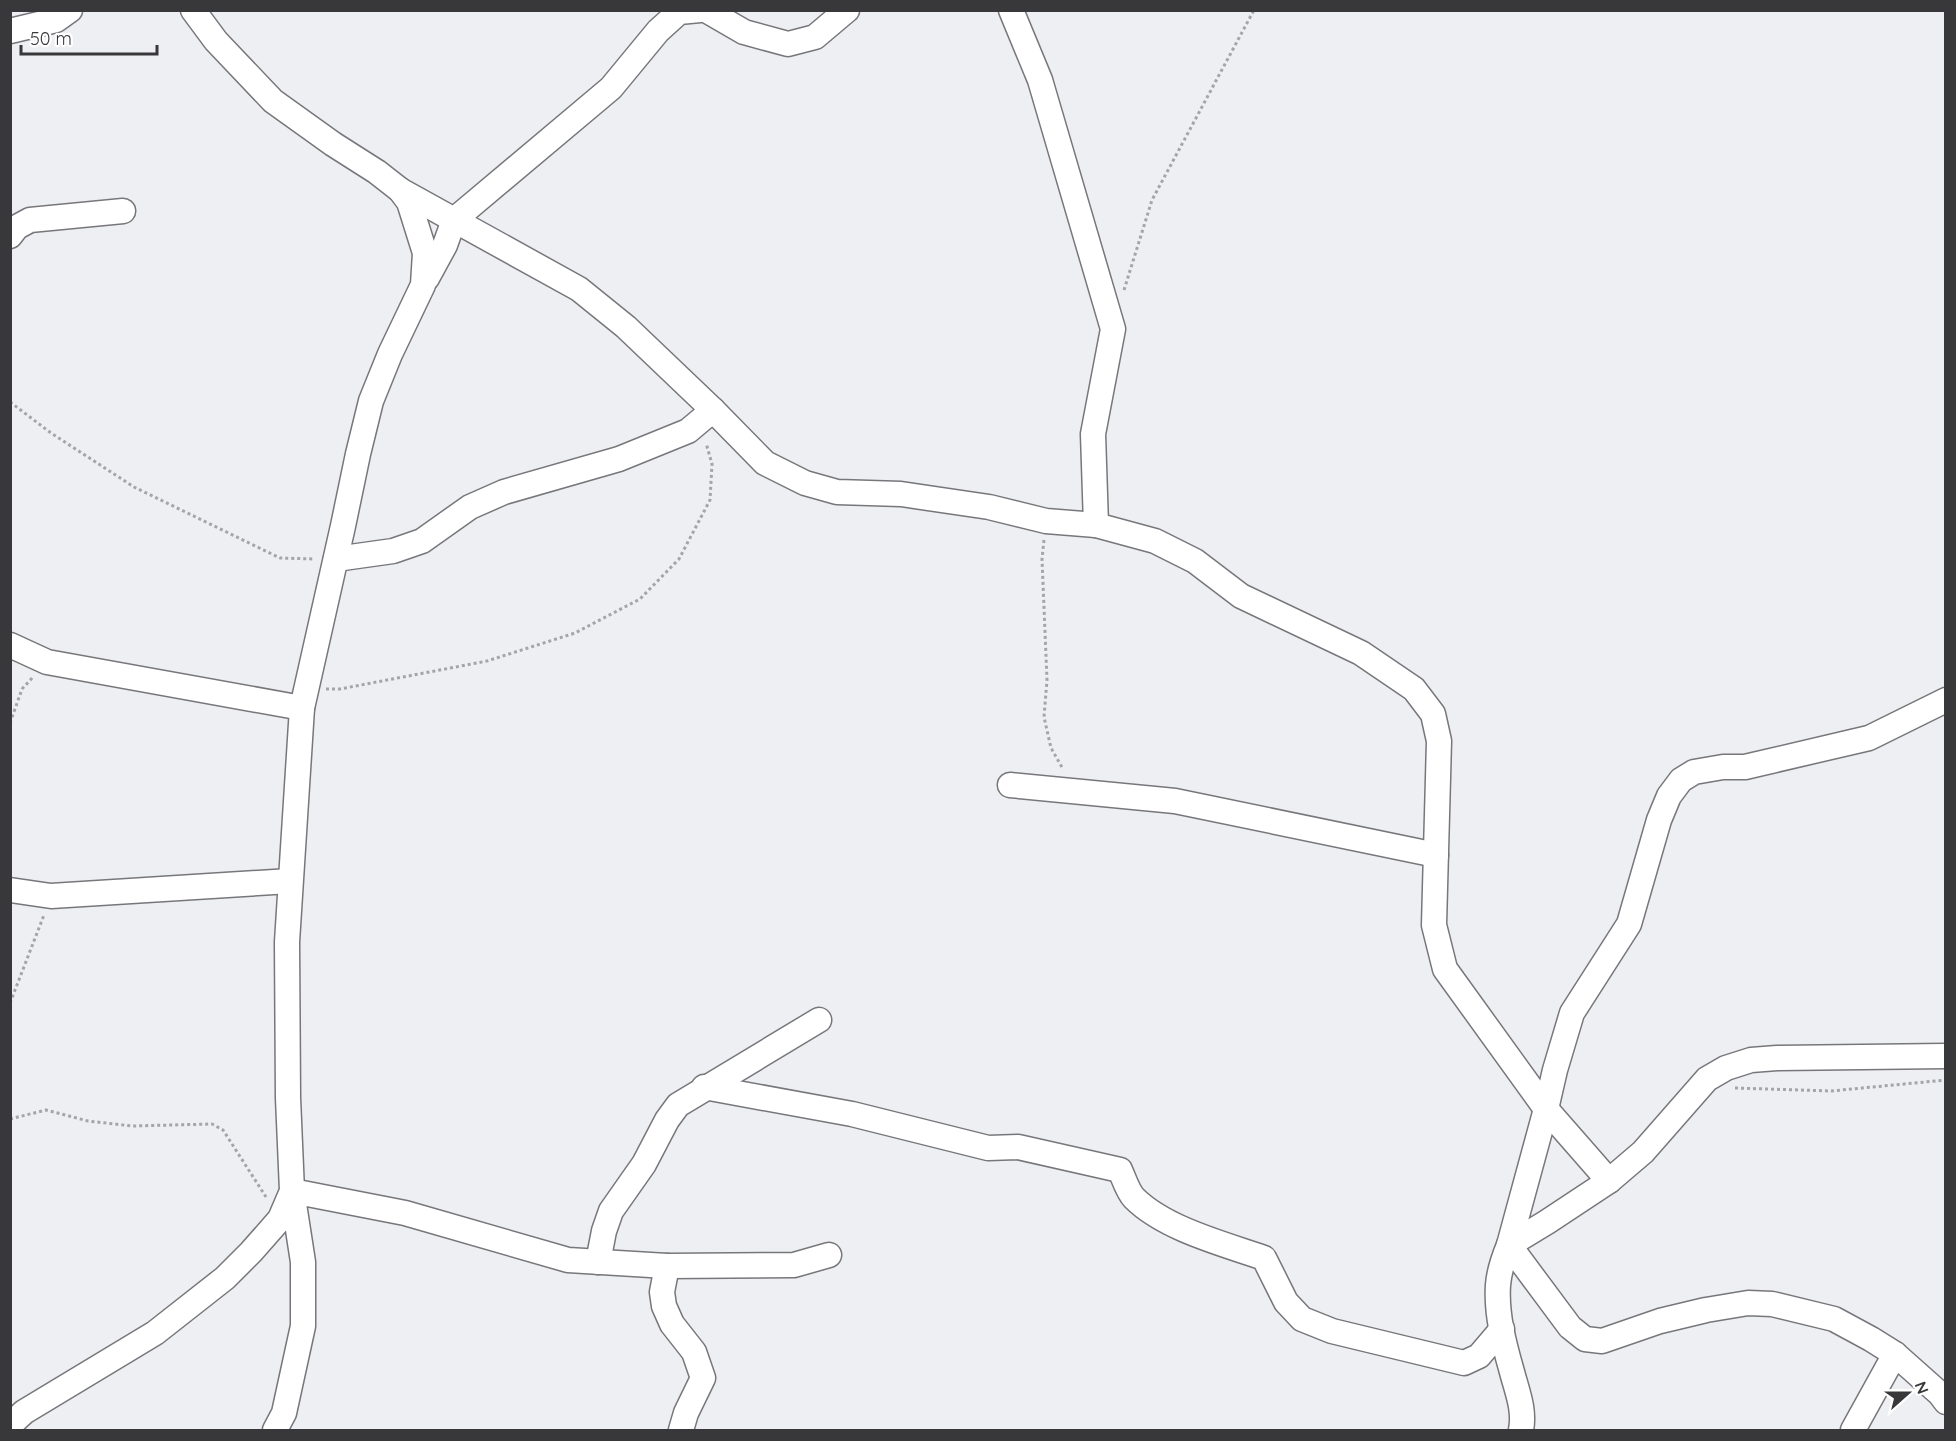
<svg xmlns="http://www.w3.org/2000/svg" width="1956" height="1441" viewBox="0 0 1956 1441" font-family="Quicksand,sans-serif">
	<rect width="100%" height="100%" fill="#eeeff3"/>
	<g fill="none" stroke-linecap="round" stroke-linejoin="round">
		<g stroke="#77777b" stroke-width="27">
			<g id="minor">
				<path d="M706,10L744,32L788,44L815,37L847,10"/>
				<path d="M1011,10L1040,80L1113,329L1093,434L1096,525"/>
				<path d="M10,31L56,20L70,10"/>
				<path d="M400,190L579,289L626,327L713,410L765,463L805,483L837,492L901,494L989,507L1046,521L1096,525L1155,541L1195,561L1241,596L1361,653L1414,689L1433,714L1439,741L1434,925L1445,969L1546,1109L1609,1181"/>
				<path d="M10,236L17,227L30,220L123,211"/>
				<path d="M427,278L445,245L454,220L611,88L658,31L679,12L700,10"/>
				<path d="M336,559L393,551L422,541L470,507L504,492L619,459L688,431L713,410"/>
				<path d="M10,645L47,662L302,708"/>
				<path d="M1946,700L1869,738L1745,767H1723L1694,772L1681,780L1669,796L1659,820L1629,924L1572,1013L1555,1070L1546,1109L1509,1245L1570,1327L1585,1339L1602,1341L1660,1321L1706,1310L1748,1303L1772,1304L1834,1319L1871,1339L1895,1354L1940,1394L1946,1402"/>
				<path d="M1010,785L1175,801L1436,855"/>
				<path d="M10,890L51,896L290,881"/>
				<path d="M704,1087L852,1114L988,1148L1018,1147L1120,1170C1124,1179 1128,1192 1134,1198C1165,1229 1224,1244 1264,1258L1286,1302L1302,1319L1332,1331L1464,1363L1479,1356L1502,1329"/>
				<path d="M598,1262L604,1231L611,1211L644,1164L667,1120L678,1105L819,1020"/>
				<path d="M667,1266L662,1292L664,1306L672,1324L694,1352L703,1378L686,1413L681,1430"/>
				<path d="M10,1425L24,1412L155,1333L225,1278L251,1252L280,1219L292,1191L288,1098L287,942L302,708L343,526L358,454L371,401L390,354L423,285L425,253L409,202L400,190L377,172L333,144L273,101L216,41L193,10"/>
				<path d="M275,1430L284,1413L303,1326V1262L292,1191L405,1213L568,1260L667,1266L794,1265L829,1255"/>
				<path d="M1521,1430C1525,1410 1517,1391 1512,1372C1504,1344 1496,1314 1498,1285C1499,1271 1504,1257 1509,1245L1547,1222L1609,1181L1643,1152L1707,1079L1726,1068L1751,1060L1777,1058L1946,1056"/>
				<path d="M1853,1430L1895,1354"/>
			</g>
		</g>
		<g stroke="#a4a5a8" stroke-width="3" stroke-dasharray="3 3" stroke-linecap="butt">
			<path d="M1124,290L1152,200L1254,10"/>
			<path d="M10,402L51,433L134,487L280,558L314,559"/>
			<path d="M1044,540L1042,559L1047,680L1044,717L1051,748L1063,769"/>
			<path d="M326,689H340L487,661L575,633L640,599L679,559L710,500L712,464L706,443"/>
			<path d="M10,723L22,689L33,677"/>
			<path d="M10,1003L44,915"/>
			<path d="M1735,1088L1831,1091L1946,1080"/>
			<path d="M10,1119L46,1110L88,1121L132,1126L212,1124L223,1130L266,1197"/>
		</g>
		<use href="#minor" stroke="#fff" stroke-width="24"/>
	</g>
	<rect width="1956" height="1441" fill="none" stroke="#38383a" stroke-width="24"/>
	<g transform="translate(1908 1393) rotate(69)" stroke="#ffffff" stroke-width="4.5" paint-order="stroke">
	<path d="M0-4.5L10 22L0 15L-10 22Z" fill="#38383a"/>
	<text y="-9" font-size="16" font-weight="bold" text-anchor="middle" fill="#38383a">N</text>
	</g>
	<path d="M21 45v9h136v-9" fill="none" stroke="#38383a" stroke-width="3"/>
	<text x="30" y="45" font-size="18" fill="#38383a" stroke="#ffffff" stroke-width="4.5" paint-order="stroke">50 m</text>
</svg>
